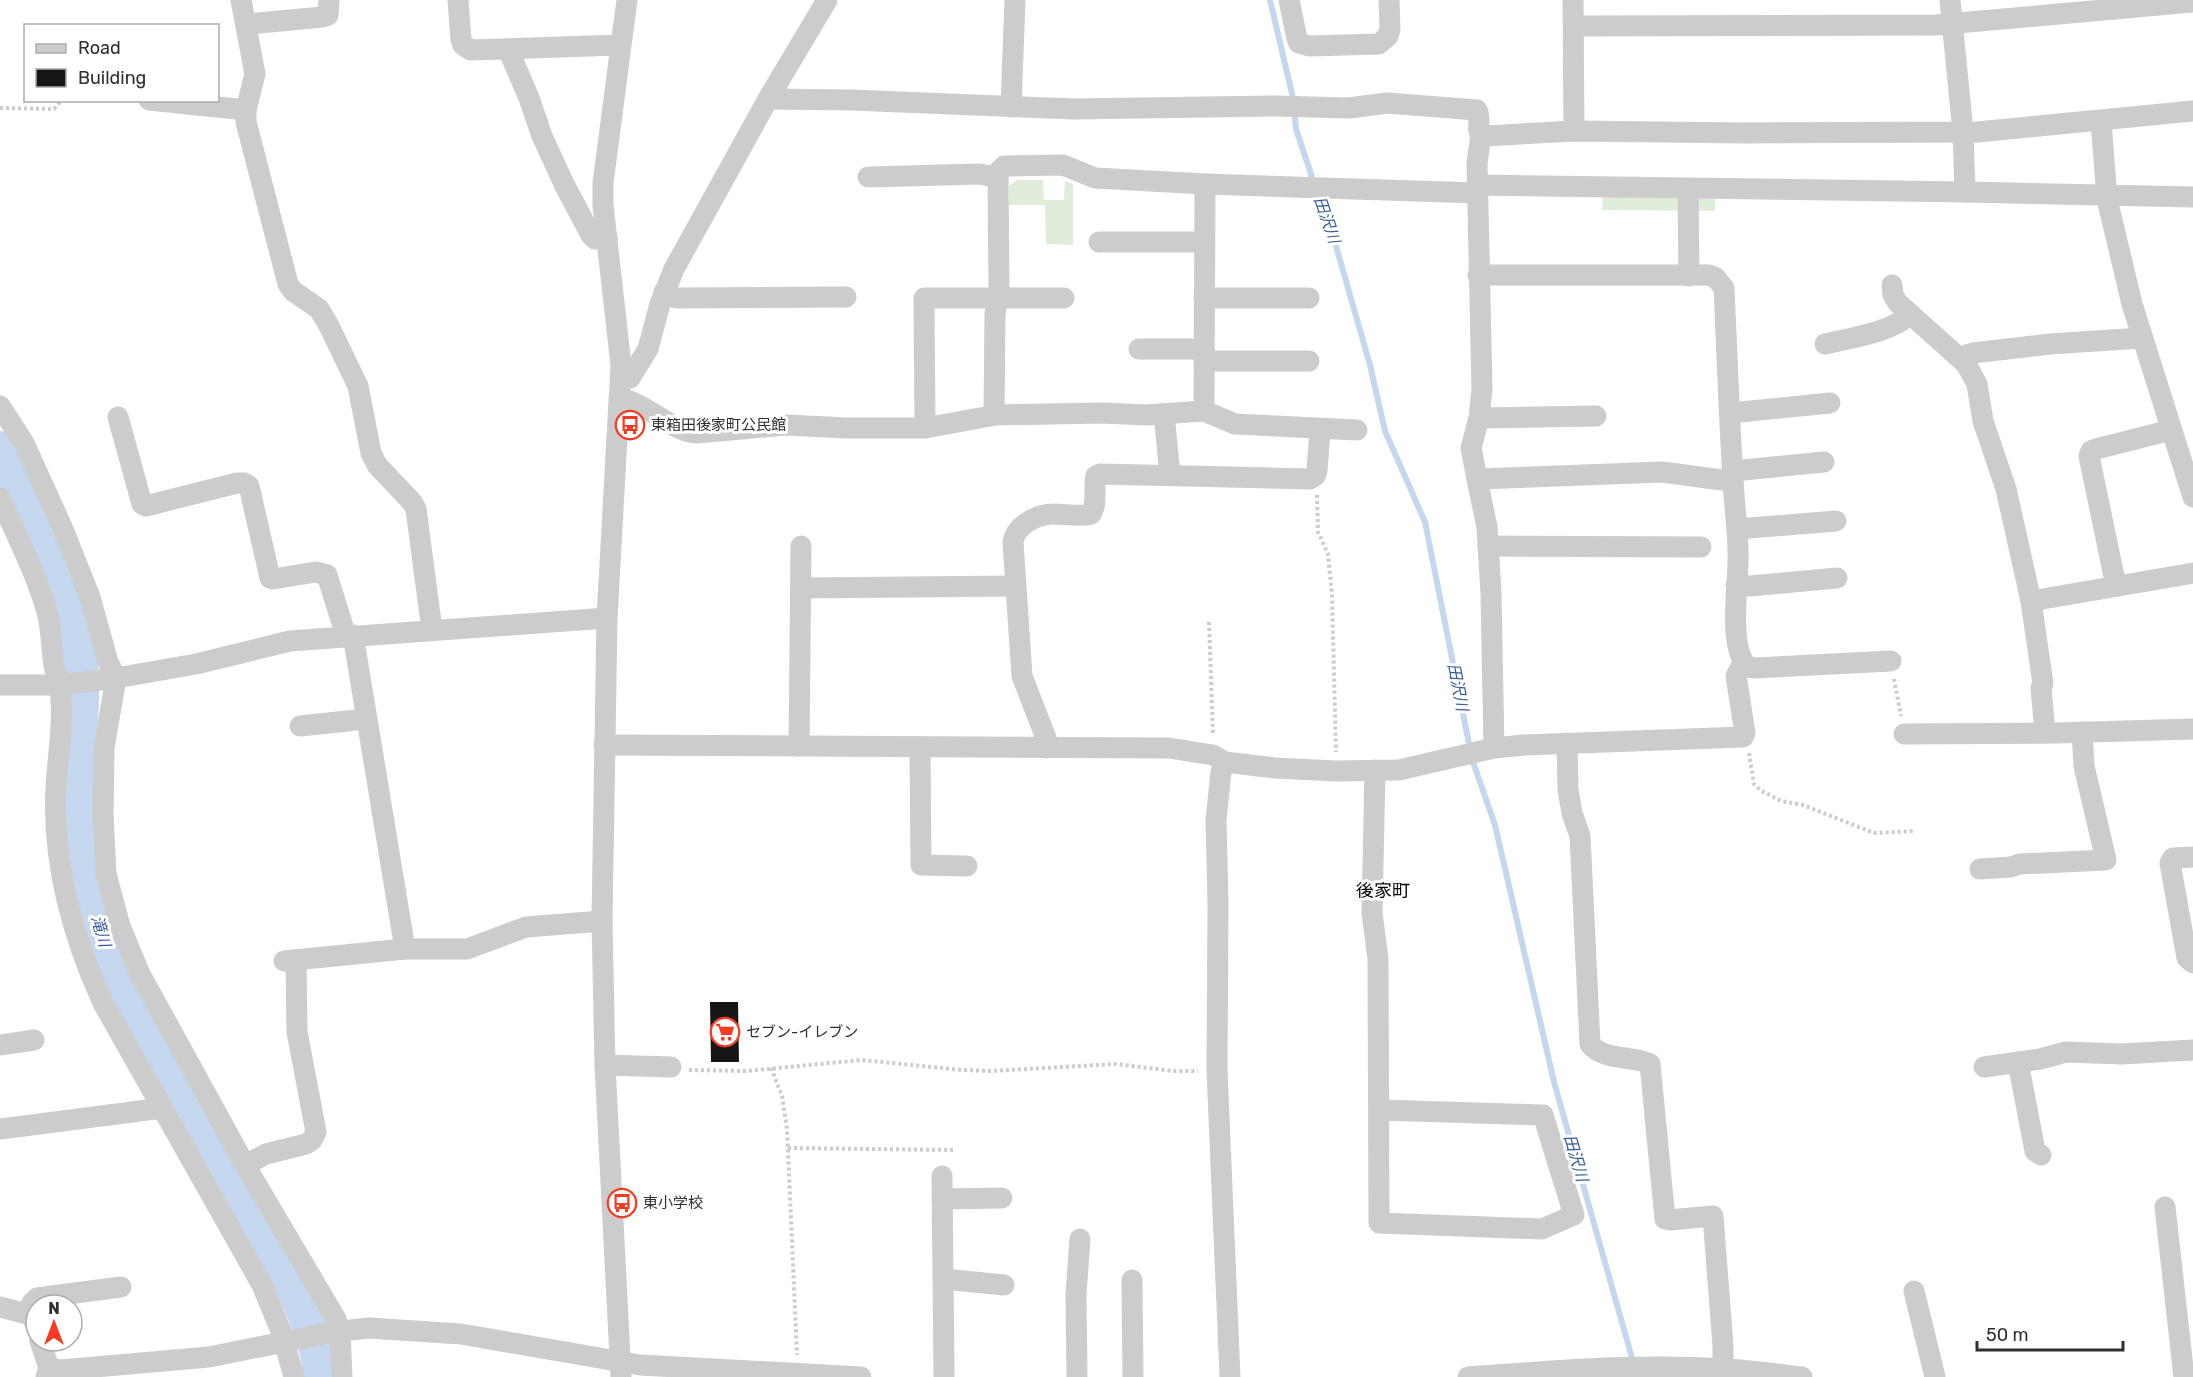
<svg xmlns="http://www.w3.org/2000/svg" width="2193" height="1377" viewBox="0 0 2193 1377" font-family="Rubik,'Noto Sans JP',sans-serif">
	<rect width="100%" height="100%" fill="#fff"/>
	<g fill="#e1eddb">
		<path d="M1017,180H1043L1044,200H1064L1065,181L1073,184V245L1046,244L1045,205H1009V186Z"/>
		<path d="M1603,193L1715,195V211L1602,210Z"/>
	</g>
	<g fill="none" stroke-linecap="round" stroke-linejoin="round">
		<g stroke="#c5d7ef" stroke-width="6">
			<path d="M1270,0L1293,98L1296,129L1314,183"/>
			<path d="M1317,193L1336,246L1370,365L1385,431L1425,522L1472,759L1495,825L1554,1082L1634,1365"/>
		</g>
		<path stroke="#c5d7ef" stroke-width="34" d="M0,448C31,518 72,588 81,666C84,692 81,717 80,743C78,780 77,820 81,857C87,903 104,945 121,988C155,1048 188,1108 223,1167C255,1223 318,1313 320,1377"/>
	</g>
	<path fill="#161616" d="M710,1002H738L739,1062H711Z"/>
	<g fill="none" stroke-linecap="round" stroke-linejoin="round">
		<g stroke="#ccc" stroke-width="4" stroke-dasharray="3 3" stroke-linecap="butt">
			<path d="M0,108L54,109L62,100"/>
			<path d="M1317,495L1318,532L1328,554L1332,595L1336,752"/>
			<path d="M1209,622L1213,735"/>
			<path d="M1894,679L1901,716"/>
			<path d="M1749,753L1754,784L1760,790L1781,801L1803,805L1874,833L1915,831"/>
			<path d="M771,1068L782,1096L787,1129L797,1355"/>
			<path d="M689,1070L746,1071L862,1060L962,1070L991,1071L1116,1064L1173,1071H1198"/>
			<path d="M788,1148L955,1150"/>
		</g>
		<g stroke="#ccc" stroke-width="21">
			<path d="M241,0L255,74L246,110V122L288,284L293,291L319,309L328,324L358,386L371,453L377,465L412,502L416,509L432,630"/>
			<path d="M458,0L461,40L463,45L471,50L620,45"/>
			<path d="M1289,0L1297,39L1299,43L1309,46L1379,44L1388,36L1390,29L1389,0"/>
			<path d="M1573,0L1574,131"/>
			<path d="M1950,0L1963,132L1965,192"/>
			<path d="M247,24L323,17L328,15L329,0"/>
			<path d="M1574,26L1935,25L2193,2"/>
			<path d="M508,49L529,98L542,136L564,184L591,235L595,239L607,238"/>
			<path d="M768,99L851,100L1074,109L1274,106L1349,108L1387,103L1477,110C1482,120 1475,129 1482,139"/>
			<path d="M149,100L246,110"/>
			<path d="M1011,107L1015,0"/>
			<path d="M2101,121L2107,199L2132,304L2193,497"/>
			<path d="M868,177L980,174L998,178"/>
			<path d="M1477,185L1965,192L2193,197"/>
			<path d="M1688,189L1689,276"/>
			<path d="M1099,242H1204"/>
			<path d="M1478,275H1709L1716,278L1724,288C1727,352 1729,416 1733,479C1734,507 1739,534 1738,561C1738,587 1728,649 1748,667L1755,668L1891,661"/>
			<path d="M1892,285L1893,295L1898,303L1966,364L1977,384L1983,421L2006,489L2031,601L2043,684L2041,688L2045,733"/>
			<path d="M664,292L676,298L846,297"/>
			<path d="M1204,298H1309"/>
			<path d="M1825,344C1850,338 1893,332 1910,314"/>
			<path d="M1139,349H1204"/>
			<path d="M1962,360L1966,355L1973,353L2050,344L2142,338"/>
			<path d="M1204,361H1309"/>
			<path d="M621,377L630,378L648,349L660,304L674,269L768,99L827,0"/>
			<path d="M620,398C648,404 672,432 697,433L786,425L847,428H925L996,415L1103,413L1146,415L1204,411L1235,424L1357,430"/>
			<path d="M0,406L24,443L63,529L90,597L108,662L116,678L104,748L103,814L106,874L120,926L140,974L245,1165L336,1319L340,1331L342,1377"/>
			<path d="M1204,411L1205,184"/>
			<path d="M1730,413L1830,403"/>
			<path d="M1164,414L1170,475"/>
			<path d="M994,415L995,314L999,290L998,178L999,171L1004,166L1063,165L1095,178L1205,184L1477,193"/>
			<path d="M118,417L142,504L146,506L237,483H244L249,486L270,578L273,579L316,572L327,575L346,636"/>
			<path d="M1479,418L1596,416"/>
			<path d="M925,428L924,298H1064"/>
			<path d="M1733,471L1824,462"/>
			<path d="M1477,479L1487,527L1491,593L1494,748"/>
			<path d="M1733,480H1722L1662,472L1477,479L1471,448L1479,418L1482,389L1477,163L1480,142L1486,136L1574,131L1745,133L1977,132L2193,111"/>
			<path d="M0,498C16,535 36,573 47,612C52,630 51,648 54,666C55,672 58,677 59,683C65,717 58,753 56,787C52,862 72,935 103,1003L262,1285L281,1331L294,1377"/>
			<path d="M1737,529L1836,521"/>
			<path d="M1488,546L1701,547"/>
			<path d="M1736,585L1750,586L1837,578"/>
			<path d="M2116,586L2089,456L2091,451L2096,449L2171,430"/>
			<path d="M801,588L1015,586"/>
			<path d="M2031,601L2193,573"/>
			<path d="M353,635L405,949"/>
			<path d="M0,685H59L116,678L196,664L290,641L607,618"/>
			<path d="M300,726L366,719"/>
			<path d="M1904,734L2056,733L2193,729"/>
			<path d="M1567,743L1568,790L1572,813L1580,836L1590,1044C1603,1061 1632,1055 1650,1064L1665,1219L1670,1220L1713,1216L1723,1346V1368"/>
			<path d="M604,745L1169,748L1213,755L1225,762L1275,768L1336,771L1399,770L1494,748L1524,745L1743,737L1745,733L1736,676L1743,663"/>
			<path d="M799,746L801,546"/>
			<path d="M920,747L921,865L967,866"/>
			<path d="M1046,748V738L1022,676L1013,542C1015,526 1037,514 1053,514C1065,514 1079,517 1091,514C1098,504 1093,488 1096,476L1100,474L1310,479L1315,476L1317,471L1320,429"/>
			<path d="M1225,762L1221,772L1216,820L1218,902L1217,1070L1230,1377"/>
			<path d="M1375,770L1372,913L1378,959L1379,1223L1542,1229L1574,1215L1543,1115L1379,1110"/>
			<path d="M2193,857L2173,858L2170,863L2187,958L2193,963"/>
			<path d="M1980,869L2011,867L2019,864L2106,860L2084,766L2082,732"/>
			<path d="M284,961L405,949H467L526,927L602,921"/>
			<path d="M0,1045L34,1040"/>
			<path d="M2018,1062L2035,1151L2041,1155"/>
			<path d="M605,1065L671,1067"/>
			<path d="M1984,1067L2040,1059L2066,1052L2122,1054L2193,1050"/>
			<path d="M0,1129L155,1109L161,1105"/>
			<path d="M245,1165L266,1154L306,1144L312,1140L316,1132L297,1032L296,960"/>
			<path d="M942,1176L944,1377"/>
			<path d="M942,1199L1002,1198"/>
			<path d="M2165,1207L2184,1377"/>
			<path d="M944,1279L1004,1285"/>
			<path d="M1132,1280L1133,1377"/>
			<path d="M1914,1291L1935,1377"/>
			<path d="M0,1307L31,1315L35,1323"/>
			<path d="M27,1314L32,1303L37,1298L121,1287"/>
			<path d="M40,1341L49,1368L46,1377"/>
			<path d="M49,1368L61,1370L209,1357L333,1332L369,1328L461,1334L640,1365L861,1377"/>
			<path d="M621,1377L605,1065L602,921L607,618L621,365L603,205V183L627,0"/>
			<path d="M1077,1377L1076,1294L1080,1239"/>
			<path d="M1468,1377C1553,1371 1640,1363 1724,1369C1750,1370 1776,1374 1802,1377"/>
		</g>
	</g>
	<defs>
		<g id="bus-ring" transform="scale(1.5)"><circle r="9.5" fill="#fff" stroke="#f73a20" stroke-width="1.5"/><path d="M-5-6H5V4H4V6H2V4H-2V6H-4V4H-5ZM-3.5-4V0h7V-4ZM-3.5 1.2v1.5H-2V1.2ZM2 1.2v1.5H3.5V1.2Z" fill="#f73a20"/></g>
		<g id="supermarket-ring" transform="scale(1.5)"><circle r="9.5" fill="#fff" stroke="#f73a20" stroke-width="1.5"/><path d="M-6-5.5h2.5l.6 2H6L4.5 2H-2.5L-4.4-4H-6ZM-1.5 3.2a1.3 1.3 0 1 0 .1 0ZM3 3.2a1.3 1.3 0 1 0 .1 0Z" fill="#f73a20"/></g>
	</defs>
	<g fill-rule="evenodd">
		<use href="#bus-ring" x="630" y="425"/>
		<use href="#supermarket-ring" x="725" y="1032"/>
		<use href="#bus-ring" x="622" y="1203"/>
	</g>
	<g text-anchor="middle" dominant-baseline="central" stroke-width="6" stroke-linejoin="round" paint-order="stroke">
		<g font-size="15" fill="#2f2f2f" stroke="#fff" text-anchor="start">
			<text x="651" y="425">東箱田後家町公民館</text>
			<text x="746" y="1032">セブン-イレブン</text>
			<text x="643" y="1203">東小学校</text>
		</g>
		<g font-size="16" font-style="italic" fill="#345e99" stroke="#fff">
			<text transform="translate(1327 220) rotate(71)">田沢川</text>
			<text transform="translate(1458 687) rotate(79)">田沢川</text>
			<text transform="translate(101 931) rotate(74)">滝川</text>
			<text transform="translate(1576 1158) rotate(74)">田沢川</text>
		</g>
		<g font-size="18" fill="#000" stroke="#fff">
			<text x="1383" y="891">後家町</text>
		</g>
	</g>
	<rect x="24" y="24" width="195" height="78" fill="#ffffff" stroke="#acacac" stroke-width="1.5"/>
	<rect x="36" y="44" width="30" height="9" fill="#cccccc" stroke="#acacac" stroke-width="1.5"/>
	<text x="78" y="54" font-size="18" fill="#2f2f2f">Road</text>
	<rect x="36" y="69" width="30" height="18" fill="#161616" stroke="#acacac" stroke-width="1.5"/>
	<text x="78" y="84" font-size="18" fill="#2f2f2f">Building</text>
	<g transform="translate(54 1323)"><circle r="28" fill="#ffffff" stroke="#acacac" stroke-width="1.5"/>
	<path d="M0-4.5L10 22L0 15L-10 22Z" fill="#f73a20"/>
	<text y="-9" font-size="16" font-weight="bold" text-anchor="middle" fill="#2f2f2f">N</text>
	</g>
	<path d="M1977 1341v9h146v-9" fill="none" stroke="#2f2f2f" stroke-width="3"/>
	<text x="1986" y="1341" font-size="18" fill="#2f2f2f" stroke="#ffffff" stroke-width="4.5" paint-order="stroke">50 m</text>
</svg>
